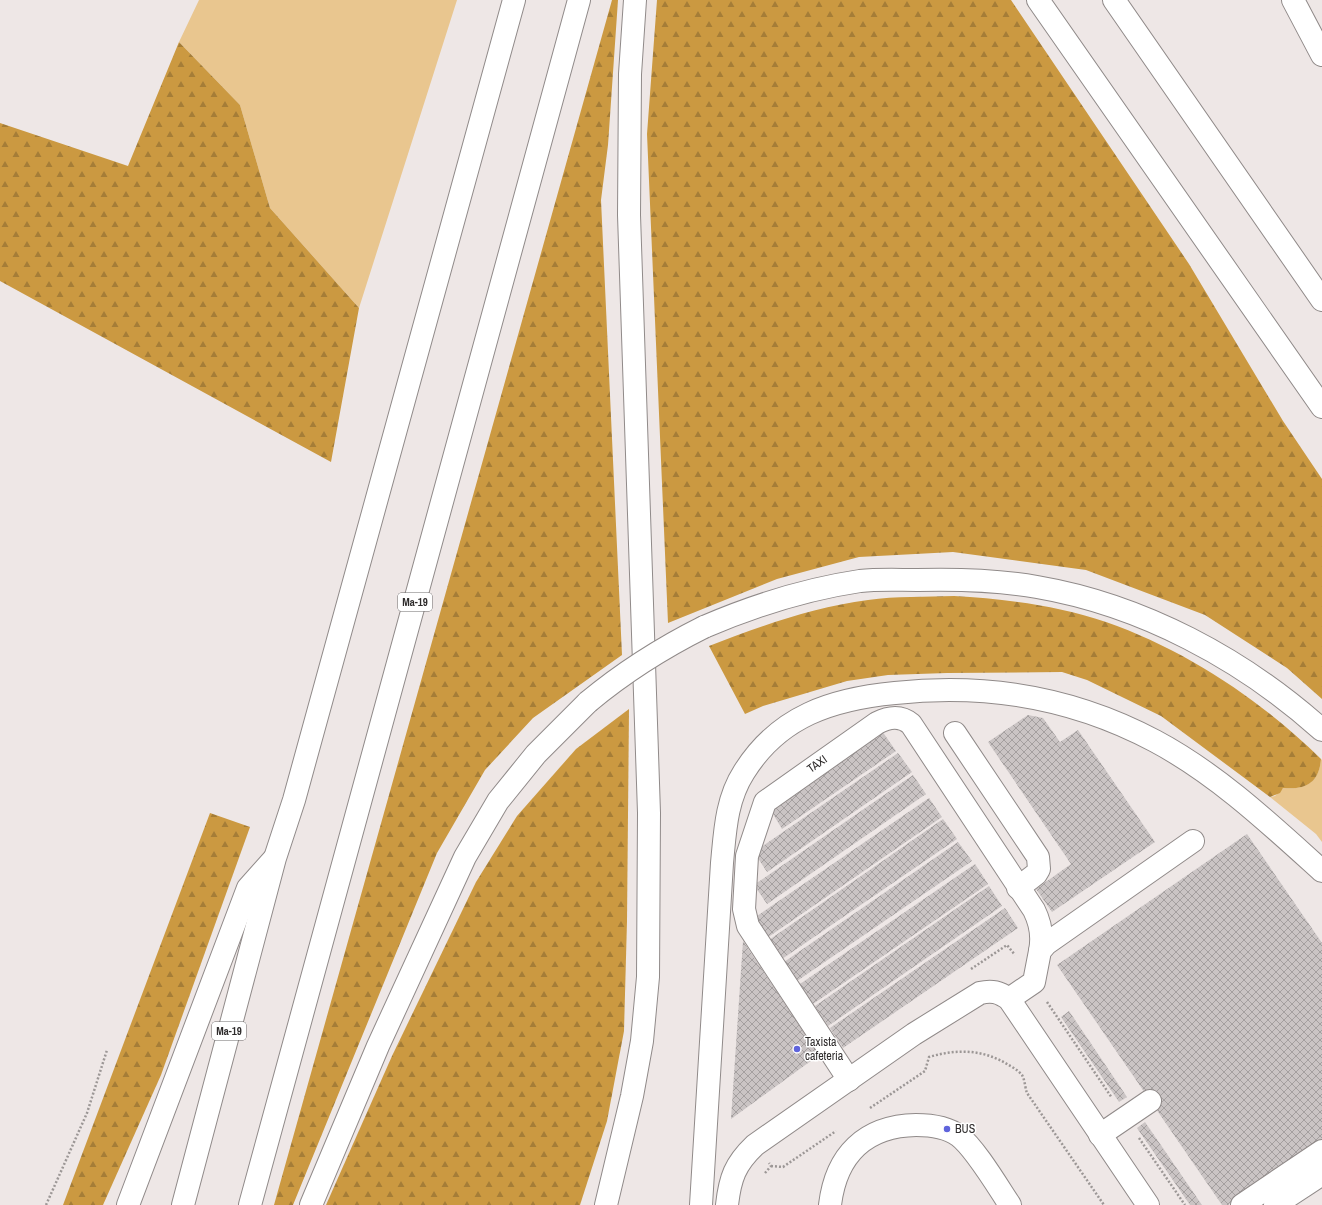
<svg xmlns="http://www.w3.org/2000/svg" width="1322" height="1205" viewBox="0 0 1322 1205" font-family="'Archivo Narrow',sans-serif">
	<defs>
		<pattern id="forest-firs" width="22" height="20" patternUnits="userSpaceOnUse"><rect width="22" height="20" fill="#cb9941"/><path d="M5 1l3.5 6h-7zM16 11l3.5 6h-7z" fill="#a57d37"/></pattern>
		<pattern id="building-cross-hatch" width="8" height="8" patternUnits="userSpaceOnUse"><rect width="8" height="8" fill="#cac4c4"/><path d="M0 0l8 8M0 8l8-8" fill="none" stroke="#a49f9f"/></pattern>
	</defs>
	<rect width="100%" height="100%" fill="#eee7e6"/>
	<g fill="#e9c68f">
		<path d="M199,0H457L359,308L270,208L240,105L179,42Z"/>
		<path d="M1321,759L1322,760V842L1316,834L1270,797L1275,796L1283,788C1305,790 1319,783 1321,759Z"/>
	</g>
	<g fill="url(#forest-firs)">
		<path d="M612,0H618L608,145L601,200L622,655L533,718L485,770L437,853L293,1205H274Z"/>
		<path d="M657,0H1011L1189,264L1283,421L1322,479V699L1287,668L1205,615L1086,570L953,552L859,557L777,579L668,623L647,134Z"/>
		<path d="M179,42L240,105L270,208L359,308L331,462L0,281V123L128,166Z"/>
		<path d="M954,596C1005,599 1057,605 1106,622C1186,650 1261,700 1321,759C1319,783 1306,790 1283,788L1280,793L1270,797L1161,716L1087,680L1062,672L947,673L888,675L847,681L763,706L745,714L709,646C761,626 813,607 868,600C896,596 926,597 954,596Z"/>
		<path d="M629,709L627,921L624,1031L607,1121L580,1205H326L392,1056L476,882L517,816L576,749Z"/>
		<path d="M210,813L250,827L161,1075L103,1205H63Z"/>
	</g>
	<g fill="url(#building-cross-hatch)">
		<path d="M1028,715L1043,718L1060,742L1078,730L1155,842L1052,912L1036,889L1071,864L988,742Z"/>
		<path d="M882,731L896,751L782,829L770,809Z"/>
		<path d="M898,753L912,772L767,872L754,852Z"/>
		<path d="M913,775L926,794L767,904L754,885Z"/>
		<path d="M929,798L942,817L767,938L754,918Z"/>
		<path d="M943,819L957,839L782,959L769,940Z"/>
		<path d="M1247,834L1322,943V1140L1228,1205H1222L1057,965Z"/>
		<path d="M958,842L972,861L797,981L784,962Z"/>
		<path d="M975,864L988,884L813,1004L800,984Z"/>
		<path d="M989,886L1002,906L828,1026L815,1006Z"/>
		<path d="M1005,908L1018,928L843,1048L830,1028Z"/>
		<path d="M743,941L819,1055L731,1119Z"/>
		<path d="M1069,1011L1127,1097L1119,1102L1061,1017Z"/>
		<path d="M1145,1122L1202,1205H1190L1137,1128Z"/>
	</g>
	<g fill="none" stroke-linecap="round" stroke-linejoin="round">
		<g stroke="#908a89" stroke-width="24">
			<g id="minor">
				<path d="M955,733L1038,857L1039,869L1036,874L1018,888"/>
				<path d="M1009,999L1034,982L1040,951L1046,944L1193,841"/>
				<path d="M849,1080L748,926L744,909L747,856L765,802L877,723C889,717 900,715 911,724L1034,910C1041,924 1043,936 1040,951"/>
				<path d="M1100,1135L1150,1101"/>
				<path d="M701,1205L722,863C725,832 726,800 744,772C779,716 832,699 895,693C985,683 1074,698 1155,741C1217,774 1270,824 1322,871"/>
				<path d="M727,1205C730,1178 735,1164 755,1145L914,1034L980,993C992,990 999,992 1009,999L1148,1205"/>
				<path d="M830,1205C836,1155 865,1126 916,1125C931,1125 947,1127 959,1136C975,1148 998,1187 1010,1205"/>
				<path d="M1242,1205L1322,1151"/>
				<path d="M1275,1205L1322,1174"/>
			</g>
		</g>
		<g stroke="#908a89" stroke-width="24">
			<g id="highway">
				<path d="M1038,0L1322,407"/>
				<path d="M1114,0L1322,300"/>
				<path d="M1293,0L1322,55"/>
				<path d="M704,627C753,606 806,589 860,581C878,579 898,580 917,580C956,579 998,580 1037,587C1142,605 1243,659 1322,730"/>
				<path d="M128,1205L248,888L273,860"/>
				<path d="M183,1205L275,858L294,800L514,0"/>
				<path d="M250,1205L579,0"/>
				<path d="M311,1205L378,1046L465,857L498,801L536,754L588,702"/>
				<path d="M606,1205L632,1096L642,1041L648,977L649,813L629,215L630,74L635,0"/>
			</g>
		</g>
		<g stroke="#9c9796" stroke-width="2.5" stroke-dasharray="2 2" stroke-linecap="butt">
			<path d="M971,969L1007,945L1015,955"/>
			<path d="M1047,1002L1112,1098"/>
			<path d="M870,1108L925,1071L929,1057C956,1049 982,1049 1007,1064C1012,1067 1018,1070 1022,1075C1025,1080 1025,1088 1027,1093L1104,1205"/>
			<path d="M1139,1138L1185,1205"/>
			<path d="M771,1166L783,1167L836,1131"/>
			<path d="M765,1173L771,1166L769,1163"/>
			<path d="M46,1205L87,1113L107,1050"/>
		</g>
		<use href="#minor" stroke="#fff" stroke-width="22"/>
		<use href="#highway" stroke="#fff" stroke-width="22"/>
		<g stroke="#908a89" stroke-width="24" stroke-linecap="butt">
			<path id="highway-bridge" d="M588,702C624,672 662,648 704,627"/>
		</g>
		<use href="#highway-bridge" stroke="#fff" stroke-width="22"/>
	</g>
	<g fill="#5f64dc" stroke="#fff" stroke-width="1.5">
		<circle cx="797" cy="1049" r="4"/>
		<circle cx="947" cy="1129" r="4"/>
	</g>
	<g text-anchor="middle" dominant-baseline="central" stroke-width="3" stroke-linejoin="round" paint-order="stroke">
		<g fill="#fff" stroke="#6d6b6b" stroke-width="1">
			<rect x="398" y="593" width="34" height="18" rx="3"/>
			<rect x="212" y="1022" width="34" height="18" rx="3"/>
		</g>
		<g font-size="11" font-weight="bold" fill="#2e2b2b">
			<text x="415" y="602">Ma-19</text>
			<text x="229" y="1031">Ma-19</text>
		</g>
		<g font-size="12" fill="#2e2b2b" stroke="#fff">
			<text transform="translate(817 764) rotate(-35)">TAXI</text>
		</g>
		<g font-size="12" fill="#2e2b2b" stroke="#fff" text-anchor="start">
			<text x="805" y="1042">Taxista<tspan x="805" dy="14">cafeteria</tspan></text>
			<text x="955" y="1129">BUS</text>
		</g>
	</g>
</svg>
